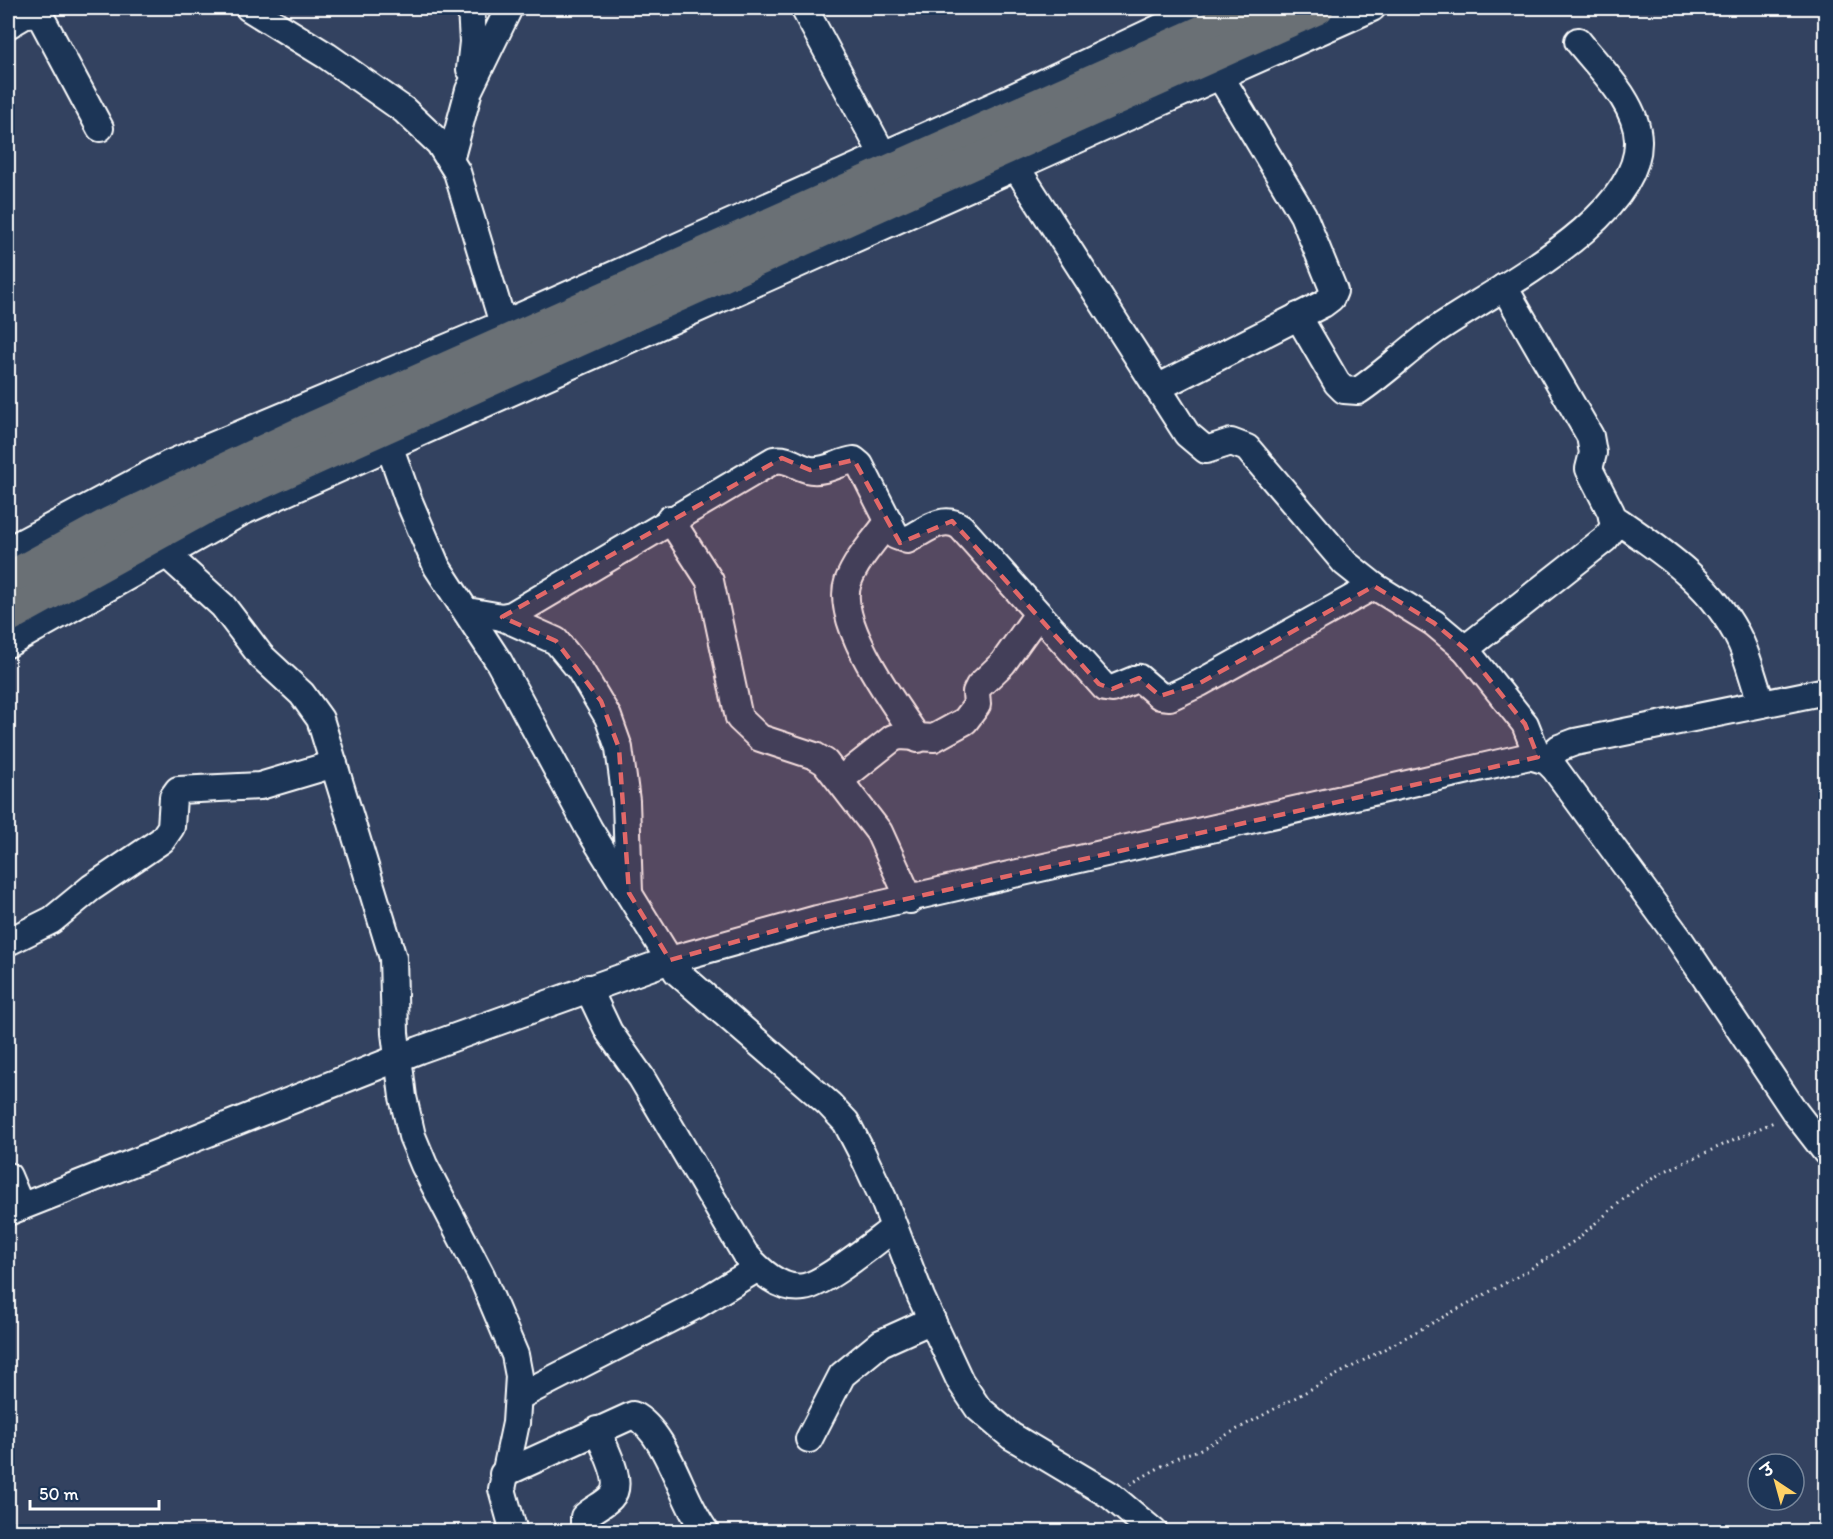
<svg xmlns="http://www.w3.org/2000/svg" width="1833" height="1539" viewBox="0 0 1833 1539" font-family="Itim,'Playpen Sans Deva',sans-serif">
	<rect width="100%" height="100%" fill="#334260"/>
	<filter id="ink" filterUnits="userSpaceOnUse"><feTurbulence type="fractalNoise" baseFrequency=".0167" numOctaves="2"/><feDisplacementMap in="SourceGraphic" scale="12" xChannelSelector="R" yChannelSelector="G"/><feConvolveMatrix kernelMatrix="1 2 1 2 8 2 1 2 1" color-interpolation-filters="sRGB"/></filter>
	<g filter="url(#ink)">
		<g fill="none" stroke-linecap="round" stroke-linejoin="round">
			<g stroke="#fff" stroke-width="30">
				<g id="minor">
					<path d="M36,8L100,128"/>
					<path d="M249,8L327,56L404,110L439,143L457,172L503,324"/>
					<path d="M804,8L883,155"/>
					<path d="M8,25L37,8"/>
					<path d="M470,69L473,42L471,8"/>
					<path d="M451,157L469,90L509,8"/>
					<path d="M1016,167L1187,434L1206,450L1231,442L1247,448L1345,563L1374,586L1434,623L1465,649L1525,724L1538,757"/>
					<path d="M1298,316L1337,383L1344,390L1358,391C1385,373 1409,349 1436,330C1492,291 1641,219 1638,140C1637,103 1600,69 1578,41"/>
					<path d="M1157,388L1323,304L1331,298L1334,291L1303,215L1220,76"/>
					<path d="M389,445L408,499L437,567L499,662L589,829L677,972L829,1104L846,1122L861,1151L883,1198L921,1297L960,1381L978,1408L1011,1436L1110,1495L1154,1532"/>
					<path d="M1614,518C1665,553 1714,585 1741,643C1750,663 1754,684 1762,704"/>
					<path d="M670,519L710,581L739,718L760,738L815,756L825,762L879,832L910,900"/>
					<path d="M889,521C875,540 856,560 848,582C834,623 895,705 918,739"/>
					<path d="M8,550L169,464L503,324L1000,103L1202,8"/>
					<path d="M166,554L223,606L261,656L302,694L320,719L324,732L393,958L395,1033L403,1097L412,1136L424,1165L482,1277L515,1355L519,1376L516,1423L502,1489L514,1532"/>
					<path d="M467,611L502,617L512,615L774,460C789,457 797,468 811,470C826,472 839,462 854,460L860,465L896,536L907,540C925,531 943,514 961,527L1105,688L1112,689L1139,678L1160,696L1170,697L1200,683L1374,586"/>
					<path d="M502,617L556,641L580,670L608,717L619,748L626,801L629,893"/>
					<path d="M8,644L242,512L1372,8"/>
					<path d="M1465,649L1605,539L1614,527L1611,512L1589,469L1593,453L1590,436L1504,287"/>
					<path d="M1547,761L1559,748L1575,742L1826,691"/>
					<path d="M840,780L893,738L900,736L934,738L965,721L977,705L976,692L979,686L1003,663L1038,614"/>
					<path d="M8,942L52,920L91,888L162,840L171,827L173,797L178,790L260,786L334,764"/>
					<path d="M588,988L609,1032L641,1077L745,1254C759,1270 780,1291 804,1287C825,1284 875,1242 894,1228"/>
					<path d="M8,1176L21,1207"/>
					<path d="M8,1212L419,1050L670,960L817,919L1530,756L1547,761L1555,769L1680,940L1795,1112L1826,1152"/>
					<path d="M518,1397L697,1305L758,1268"/>
					<path d="M809,1439L842,1375L881,1343L932,1320"/>
					<path d="M503,1474L633,1415C668,1433 681,1500 706,1532"/>
					<path d="M584,1532V1517C592,1509 604,1505 611,1497C625,1482 603,1446 597,1430"/>
				</g>
			</g>
			<g stroke="#fff" stroke-width="38">
				<g id="highway">
					<path d="M8,579L109,524L313,428L1256,8"/>
					<path d="M8,616L200,510L1317,8"/>
				</g>
			</g>
			<path stroke="#fff" stroke-width="3" stroke-dasharray="1.5 4.5" stroke-linecap="butt" d="M1130,1484L1180,1456L1199,1450L1524,1273L1576,1240L1634,1190L1663,1172L1776,1121"/>
			<use href="#minor" stroke="#1d3557" stroke-width="26"/>
			<use href="#highway" stroke="#6a7074" stroke-width="33"/>
		</g>
	</g>
	<path fill="#e26868" fill-opacity="0.2" stroke="#e26868" stroke-width="4.5" stroke-dasharray="12 8" stroke-linejoin="round" d="M782,458L810,470L854,460L900,543L952,521L1099,684L1112,689L1139,678L1160,696L1200,683L1374,586L1434,623L1465,649L1525,724L1538,757L817,919L670,960L629,893L619,748L601,701L556,641L502,617Z"/>
	<rect width="1833" height="1539" fill="none" stroke="#1d3557" stroke-width="30"/>
	<rect x="15" y="15" width="1803" height="1509" fill="none" stroke="#fff" stroke-width="2" filter="url(#ink)"/>
	<g transform="translate(1776 1482) rotate(324)"><circle r="28" fill="#1d3557" stroke="#77869a" stroke-width="1.5"/>
	<path d="M0-4.5L10 22L0 15L-10 22Z" fill="#ffd166"/>
	<text y="-9" font-size="16" font-weight="bold" text-anchor="middle" fill="#ffffff">उ</text>
	</g>
	<path d="M30 1500v9h129v-9" fill="none" stroke="#ffffff" stroke-width="3"/>
	<text x="39" y="1500" font-size="18" fill="#ffffff" stroke="#1d3557" stroke-width="4.5" paint-order="stroke">50 m</text>
</svg>
